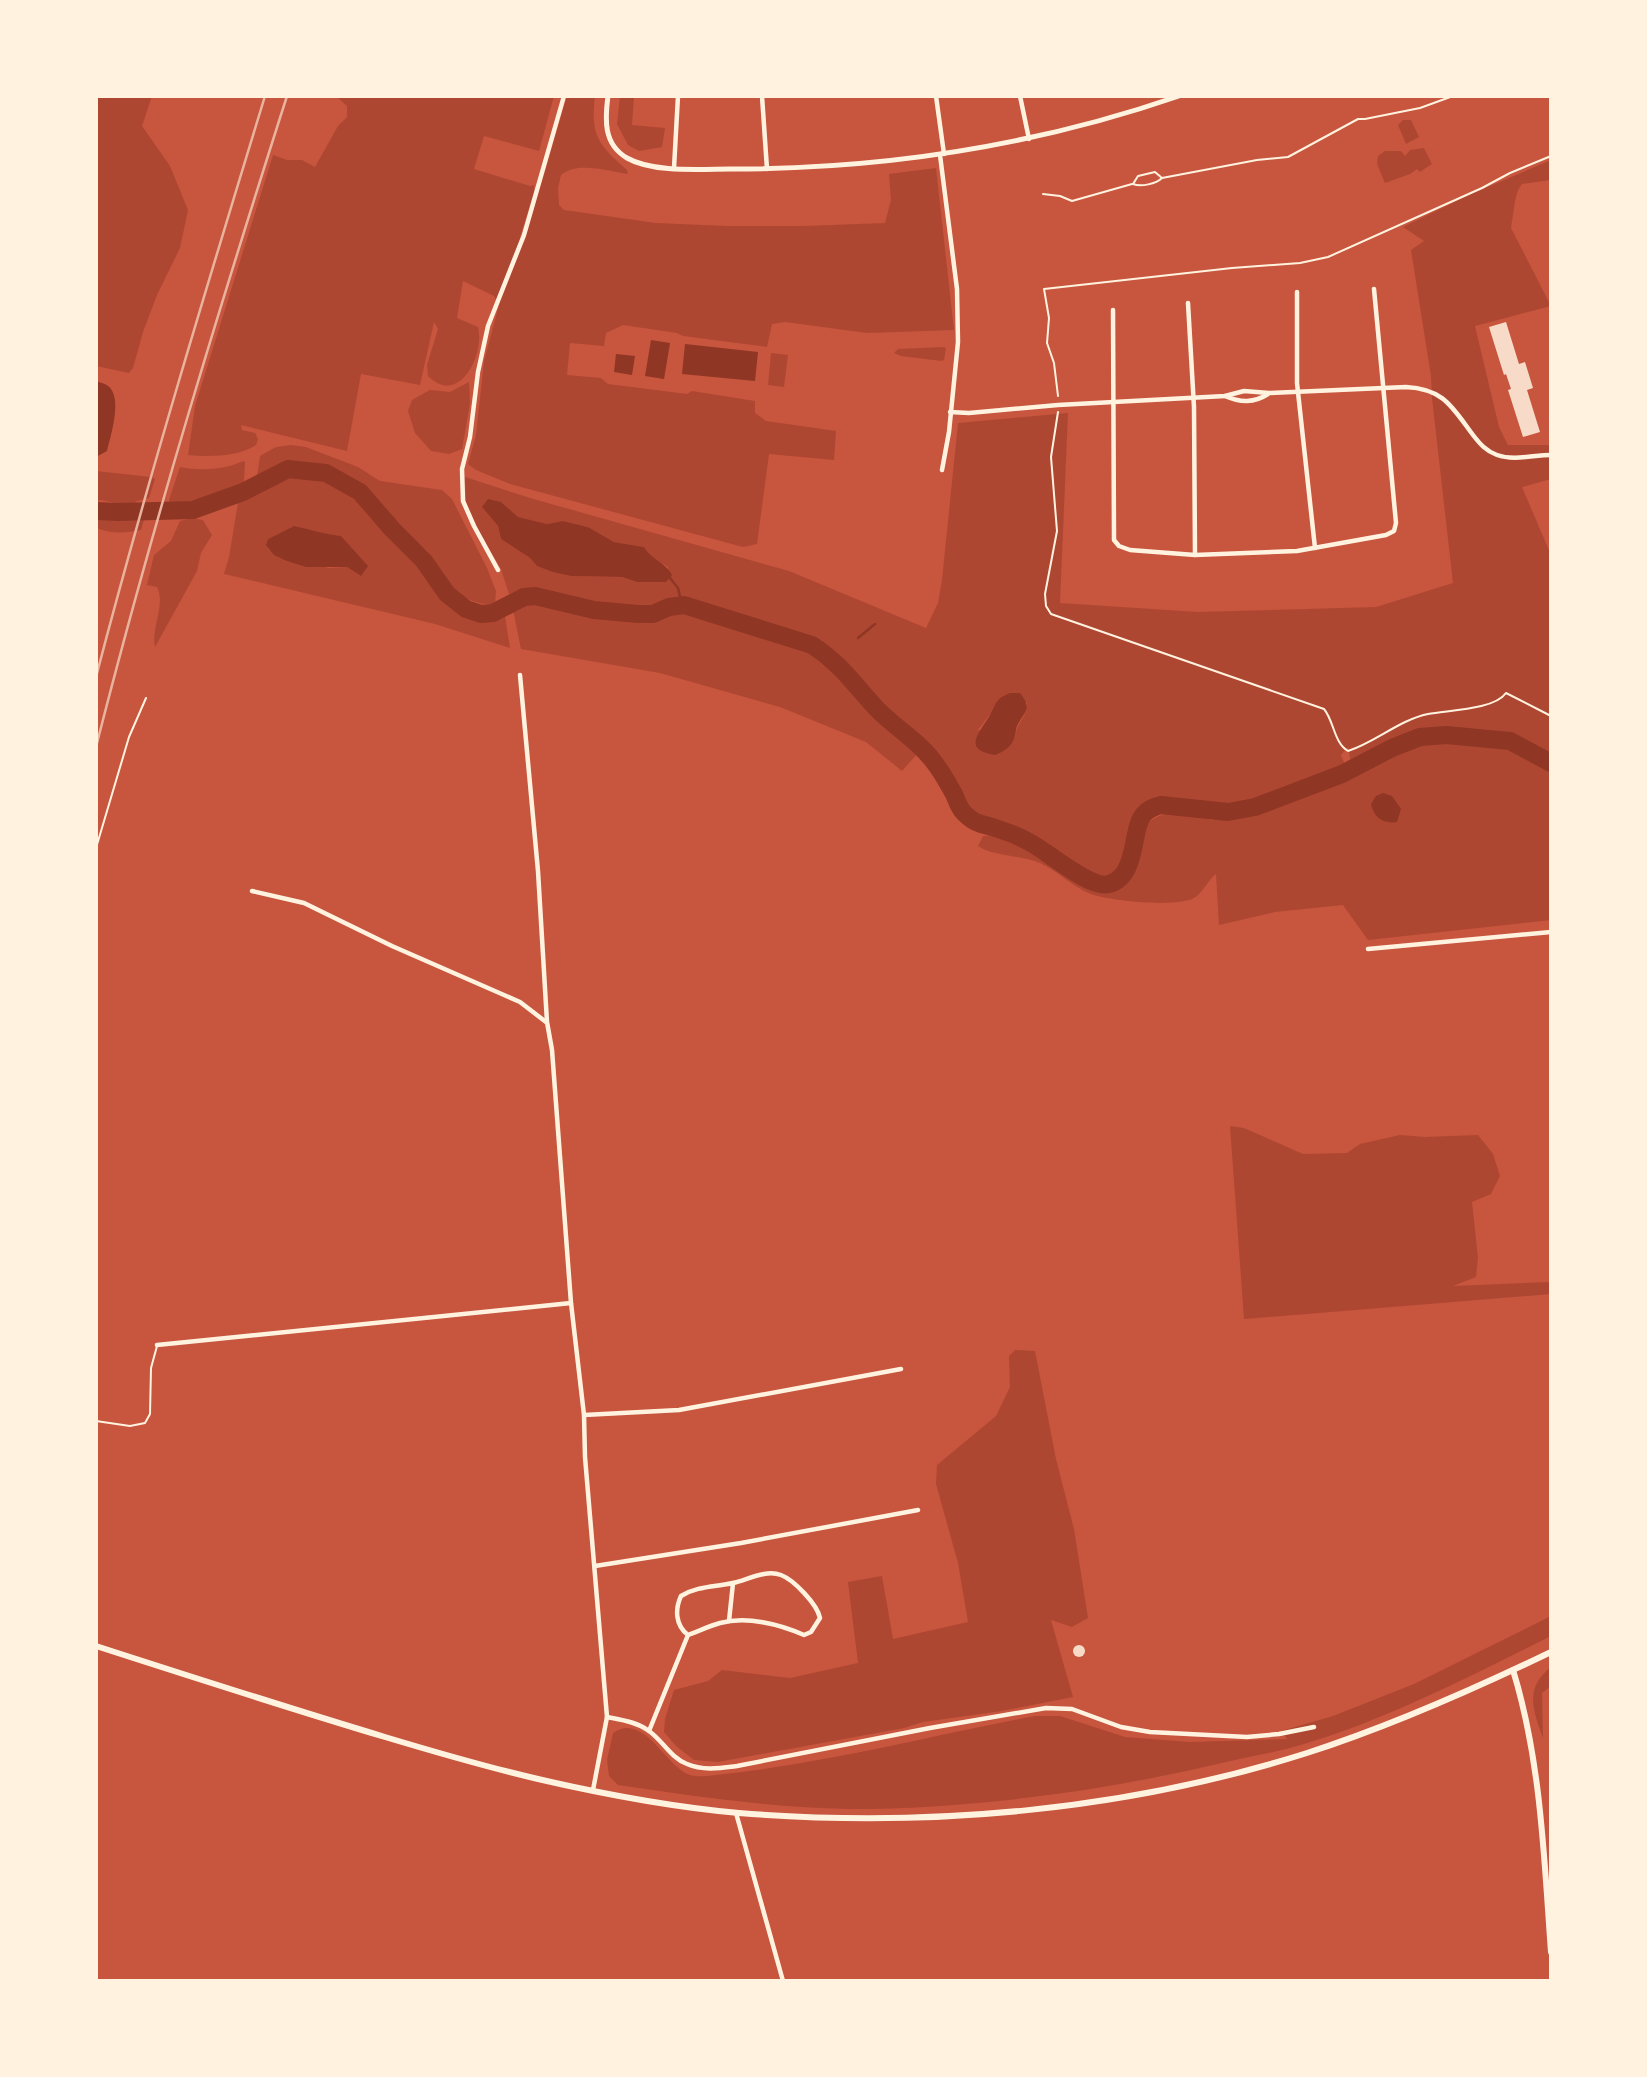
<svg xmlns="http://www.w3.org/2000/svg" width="1647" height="2077" viewBox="0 0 1647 2077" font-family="'DejaVu Sans',sans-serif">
	<rect width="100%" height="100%" fill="#c8553d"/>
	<g fill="#ae4732" fill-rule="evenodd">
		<path d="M96,96H152L142,126L170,166L188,210L180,248L157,295L143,332L133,368L129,373L96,366Z"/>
		<path d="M336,96H554L539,151L484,136L474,169L530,186L534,185V192L520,237L524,243L567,96H595C590,136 599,145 627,170L628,174C608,171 578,161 561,175L558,188L559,205L564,210L656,223L727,226H805L885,223L891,200L889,174L936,168L954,330L867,333L785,322L772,324L767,347L683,336L677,333L623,325L606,333L604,346L570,343L567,375L601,378L608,384L687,394L692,391L755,401V413L766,421L836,431L834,460L769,454L757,544L743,547L510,484L476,470L468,464L476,435L484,361L499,305L494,296L463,281L457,318L478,327C485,355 459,407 428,376L427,365L438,329L434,322L420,385L361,374L347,451L241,425L242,430L255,433L258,439L256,445C238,457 209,457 188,455L195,406L273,155L287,160H302L315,167L338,126L347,117V106Z"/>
		<path d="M620,96H634L632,125L665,128L662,147L639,151L628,145L617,124Z"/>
		<path d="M1403,120H1411L1419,137L1406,144L1398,125Z"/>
		<path d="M1424,148L1432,164L1420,172L1417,169L1410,174L1385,183L1377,164L1378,156L1385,151H1401L1405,156L1410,150Z"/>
		<path d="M1551,160V180L1522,184L1518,190L1515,201L1511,228L1551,306L1475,326L1499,427L1508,445H1551V479L1522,487L1551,555V920L1368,940L1343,905L1275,912L1219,925L1216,874C1208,880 1202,894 1194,898C1176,908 1104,901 1086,892C1070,884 1057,871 1040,863C1021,855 992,856 978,846L983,836L998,835L1017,842L1069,875L1097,891H1110L1124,884L1135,872L1146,823C1156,817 1172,809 1185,811C1194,812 1202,819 1213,820V817L1255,815L1352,769L1348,747L1341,755L1345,765C1318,780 1255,805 1225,806C1203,807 1184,796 1162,800C1119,807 1143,853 1115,875C1110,878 1105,881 1100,880C1074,874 1055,850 1032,838C1015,829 976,822 965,809C960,803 959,795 956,789C950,778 943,768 937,757L918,753L902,771L866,742L780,707L660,673L521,649L511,600L501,569L475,525L466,504L465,477L530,498L789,571L926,628L938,603L942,580L958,423L1068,413L1060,603L1198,612L1376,607L1453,583L1432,398L1431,376L1411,250L1424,241L1403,227L1469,195ZM501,502L517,517L547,524L563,521L588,527L614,542L644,547L650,556L668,567L666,582H637L622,577L571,576L537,566L530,558L501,539L498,526L482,507ZM1027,702C1028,717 1017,720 1015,737L978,730L991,713Z"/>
		<path d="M943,347L946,348L944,360L942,361L901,356L894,353L898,349Z"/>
		<path d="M771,353L788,355L784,387L768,385Z"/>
		<path d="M469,382L470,403L462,449L449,454L431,451L415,433L408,411L412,400L430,390L450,392Z"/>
		<path d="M291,445L306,447L358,467L380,481L442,490L452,499L487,568L496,591L495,604C476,606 455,595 444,579C439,570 434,559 427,551C422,545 409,540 402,532C376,506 354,469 314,463C302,462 288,464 277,468C269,470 265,475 257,476L260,456L276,447Z"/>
		<path d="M243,461L245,462L244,481L237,489L185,505L177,507L171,505L169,500L180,467C200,471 224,470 243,461Z"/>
		<path d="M96,471L151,477L155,479L149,498L137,501L130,506L101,500L96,501Z"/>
		<path d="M299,473L332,481L363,505L412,558L437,594L453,608L468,617L482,621L505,616L510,648L435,624L224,574L229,557L238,503L271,482ZM294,526C310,529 324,534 341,536L348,545L361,576L347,567L328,568L268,539Z"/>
		<path d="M96,515L145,516L141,530C124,533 112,534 96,528Z"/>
		<path d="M192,518L203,520L212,535L201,553L197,571L155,647C151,627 166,605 157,587L147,585L154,555L171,541L180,521Z"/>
		<path d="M1230,1126L1244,1128L1303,1154L1347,1153L1360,1144L1400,1135L1425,1137L1478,1135L1493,1154L1500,1176L1491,1194L1472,1202L1478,1258L1476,1277L1453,1286L1551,1282V1294L1244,1319Z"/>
		<path d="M1015,1350L1035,1351L1056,1459L1074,1529L1088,1618L1072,1627L1051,1620L1073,1697L1002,1711L923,1722L904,1728L718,1762L694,1760L676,1746L664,1732L665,1719L674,1690L708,1681L722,1670L790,1678L858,1663L848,1582L882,1576L893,1639L968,1622L958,1563L936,1484L937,1465L996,1416L1010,1387L1009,1356Z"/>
		<path d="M1551,1616V1636C1470,1676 1390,1718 1304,1744C1278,1752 1252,1756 1226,1762C1105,1791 973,1809 849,1809C771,1808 695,1796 618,1785L609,1776L607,1760L613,1733C642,1713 663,1760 685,1773C694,1778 706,1776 716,1775C823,1764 929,1736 1035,1716H1060L1125,1737L1190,1742L1287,1739L1281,1731L1333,1716L1414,1684Z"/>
		<path d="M1551,1667V1686L1542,1693L1543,1738C1533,1710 1524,1688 1551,1667Z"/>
	</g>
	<g fill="#8f3625">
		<path d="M651,340L670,343L664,379L645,376Z"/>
		<path d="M685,344L758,352L755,381L682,374Z"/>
		<path d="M616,354L635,356L632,375L614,372Z"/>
		<path d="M96,381C101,383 108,384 111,389C121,403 111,435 107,451L96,457Z"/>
		<path d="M488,499L501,502L518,517L547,524L563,521L588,527L614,542L644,547C652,560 665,562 672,575L666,582H637L622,577L571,576L553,572L537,566L530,558L501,539L498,526L482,507Z"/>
		<path d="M294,526C310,529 324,534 341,536L368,566L361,576L347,567H306L287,561L274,555L266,545L268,539Z"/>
		<path d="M1010,693H1020C1032,709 1026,709 1018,724C1015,730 1017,728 1015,735C1013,746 1005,751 995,755C959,749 982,731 991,713C998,700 996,699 1010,693Z"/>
		<path d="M1383,793L1392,796L1401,809L1397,822C1383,824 1374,818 1371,804L1376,796Z"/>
	</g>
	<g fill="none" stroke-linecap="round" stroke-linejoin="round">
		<g stroke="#8f3625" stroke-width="2.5">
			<path d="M670,578L678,588L682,605"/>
			<path d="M858,638L875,624"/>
		</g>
		<path stroke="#8f3625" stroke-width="18" d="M96,511L118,512L193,510L243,492L288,469L326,473L360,492L392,529L424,561L447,594L466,609L481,614L493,613L524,597L535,596L594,610L638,614H653L669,607L684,605L812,645C841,664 853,683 876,708C894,727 919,741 934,762C942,772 948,784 954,794C957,801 959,808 964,813C978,827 984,823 1001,830C1011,833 1022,838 1031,843C1048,852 1091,890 1109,884C1138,876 1131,830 1143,815C1148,809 1153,807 1161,805L1228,812L1255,807L1342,774L1392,748L1420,737L1446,735L1510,741L1551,763"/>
	</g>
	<g fill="#f7dbc8">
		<path d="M1506,322L1519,364L1525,362L1533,388L1527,390L1540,432L1523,437L1508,390L1511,389L1506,374L1504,375L1489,327Z"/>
		<circle cx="1079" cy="1651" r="6"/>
	</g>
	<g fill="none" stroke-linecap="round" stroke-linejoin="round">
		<g stroke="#fff3e0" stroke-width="2">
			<path d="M1162,178L1155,172L1138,176L1133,184C1141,187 1156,184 1162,178L1257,160L1288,157L1358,119H1365L1420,108L1453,96"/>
			<path d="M1043,194L1060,196L1072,201L1132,184"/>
			<path d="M1058,396L1054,363L1047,343L1049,318L1044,289L1232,268L1300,263L1328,257L1482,188L1510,173L1551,156"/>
			<path d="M1058,412L1051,457L1057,531L1045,594L1046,606L1051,614L1324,709C1334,721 1334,743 1348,751C1376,742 1399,720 1428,714C1448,710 1494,710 1506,693L1551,716"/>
		</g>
		<g stroke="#fff3e0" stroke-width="2">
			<path d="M96,848L129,737L146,698"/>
			<path d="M96,1421L130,1426L145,1423L150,1414L151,1368L157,1346"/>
		</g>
		<g stroke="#fff3e0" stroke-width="4.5">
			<path d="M762,96L767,169"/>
			<path d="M936,96L944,154"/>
			<path d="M1020,96L1029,139"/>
			<path d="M940,155L957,289L958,342L949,432L942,470"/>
			<path d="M674,168L678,96"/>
			<path d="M1297,292V383L1315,548"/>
			<path d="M1188,303L1194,407L1195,555"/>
			<path d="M1113,310L1114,540L1119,546L1130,550L1195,555L1297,551L1386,535L1394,531L1396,523L1374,289"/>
			<path d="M1225,396C1241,403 1254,403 1268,394"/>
			<path d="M950,412L969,413L1058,405L1225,396L1244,391L1269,393L1406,387C1444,389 1452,407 1473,435C1480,444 1486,451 1497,455C1514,461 1533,455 1551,455"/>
			<path d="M498,570L474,526L463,501L462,469L470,437L478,372L488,326L524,235L564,96"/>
			<path d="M520,675L538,871L547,1022L552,1050L571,1303L584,1415L585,1457L607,1717L593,1790"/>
			<path d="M252,891L304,903L392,946L520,1002L546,1022"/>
			<path d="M1368,949L1551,932"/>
			<path d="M157,1345L571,1303"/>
			<path d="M584,1415L679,1410L901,1369"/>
			<path d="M595,1566L741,1543L918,1510"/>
			<path d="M729,1621L733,1583"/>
			<path d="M607,1717C622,1720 637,1722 649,1731C663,1741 671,1758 687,1764C703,1771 721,1768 737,1766L930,1728L1046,1708L1072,1709L1121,1727L1150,1732L1247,1737L1279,1734L1314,1727"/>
			<path d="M649,1731L688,1635C699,1631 709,1626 720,1623C747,1616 779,1624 804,1635L811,1632L820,1618C817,1604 794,1580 781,1575C766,1569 747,1580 733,1583C715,1587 697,1586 681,1596C675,1609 675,1625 688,1635"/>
			<path d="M736,1813L783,1981"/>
		</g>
		<path stroke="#fff3e0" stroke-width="5" d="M608,96C605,119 603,144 627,158C653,173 701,169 731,169C884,169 1034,146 1179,96"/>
		<g stroke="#fff3e0" stroke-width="6">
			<path d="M96,1646C192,1677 288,1708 385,1737C435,1752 486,1767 538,1779C603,1794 672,1807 739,1813C929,1828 1124,1811 1307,1753C1391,1726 1472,1690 1551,1652"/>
			<path d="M1513,1670C1541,1761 1544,1858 1551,1952"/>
		</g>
		<g stroke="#e9b49f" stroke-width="2.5">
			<path d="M96,677C147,482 206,289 265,96"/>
			<path d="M96,747C152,527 218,312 287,96"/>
		</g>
	</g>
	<rect width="1647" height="2077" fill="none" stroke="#fff3e0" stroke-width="196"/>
</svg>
